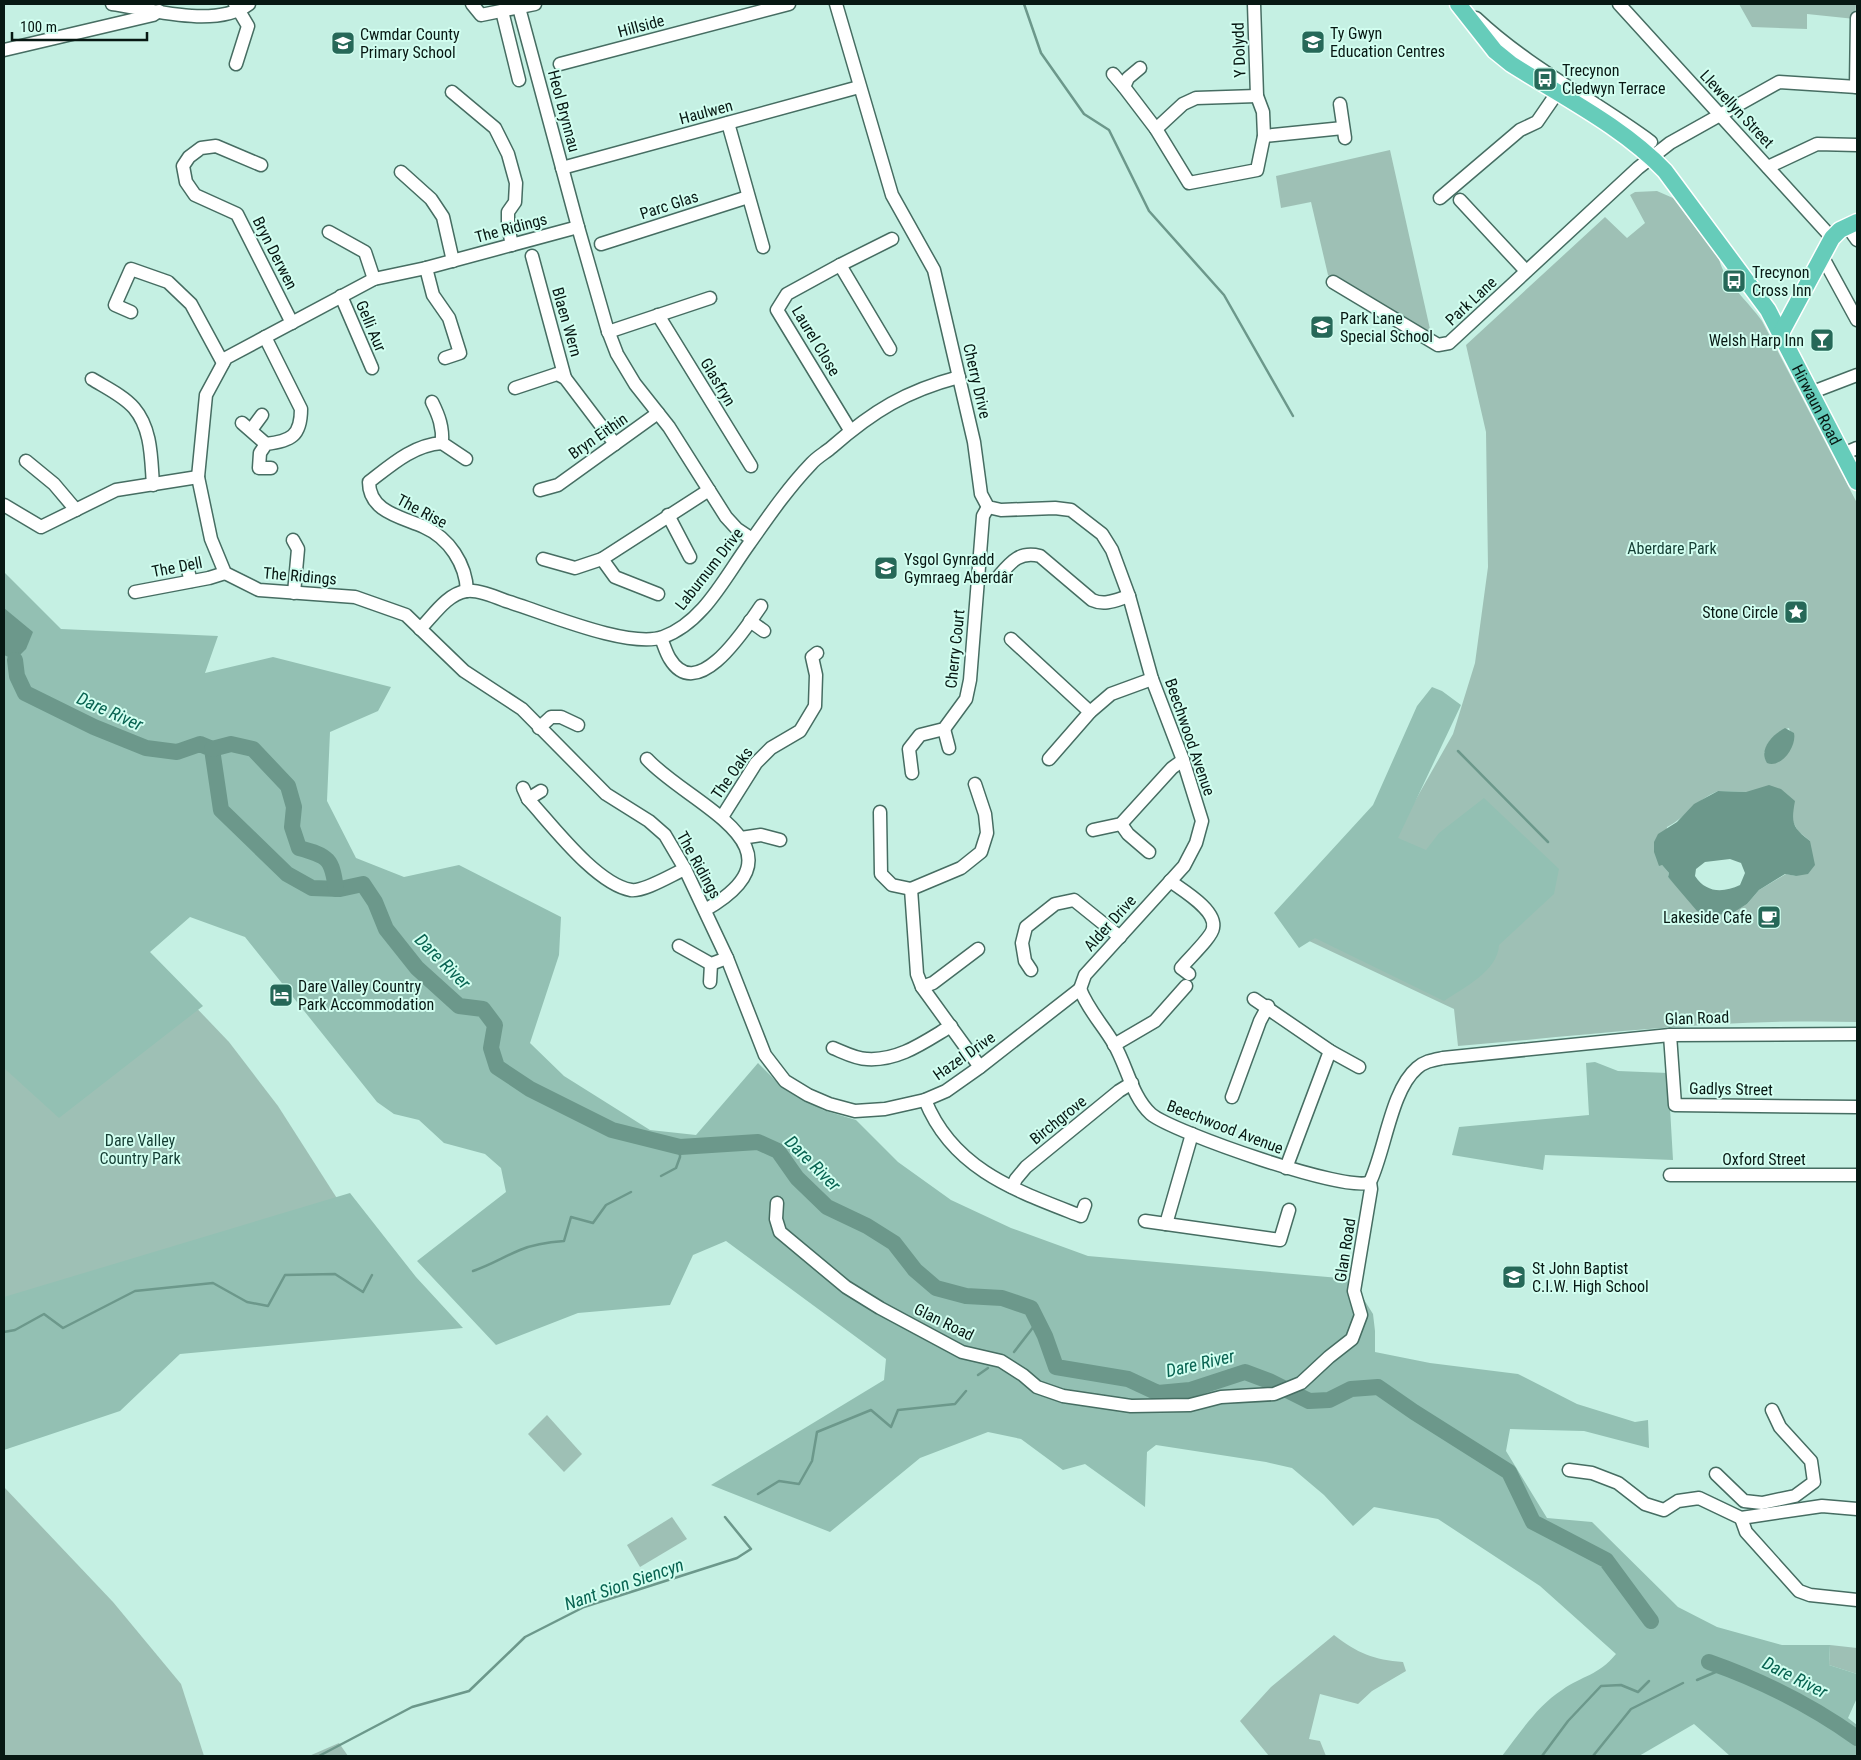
<svg xmlns="http://www.w3.org/2000/svg" width="1861" height="1760" viewBox="0 0 1861 1760" font-family="'Roboto Condensed',sans-serif">
	<rect width="100%" height="100%" fill="#c5f0e3"/>
	<g fill="#9ec0b5" fill-rule="evenodd">
		<path d="M1739,4H1856L1855,19L1807,14V29L1752,27Z"/>
		<path d="M1390,150L1432,338L1328,275L1311,202L1281,208L1276,176Z"/>
		<path d="M1657,191L1673,198L1719,259C1725,283 1748,301 1762,321L1857,503V1022C1723,1018 1591,1035 1458,1046L1454,1009L1307,940L1407,815L1453,734L1475,663L1488,567L1486,432L1466,345L1605,217L1627,238L1645,223L1630,195L1635,192ZM1789,728L1793,741L1764,753L1780,731ZM1718,791L1746,792L1792,820L1798,831L1810,841L1796,876L1786,874L1759,890L1747,904L1730,914L1713,915L1685,895L1668,877L1669,873L1662,865L1667,827C1687,817 1694,801 1718,791Z"/>
		<path d="M4,871L166,976L229,1042L278,1106L347,1214L4,1325Z"/>
		<path d="M547,1415L582,1454L564,1472L528,1434Z"/>
		<path d="M4,1487L113,1602L181,1684L204,1756H4Z"/>
		<path d="M672,1517L687,1539L640,1567L627,1545Z"/>
		<path d="M1334,1635C1357,1653 1374,1660 1403,1662L1406,1671L1372,1691L1358,1704L1320,1694L1309,1739L1320,1741L1326,1756H1269L1240,1721L1271,1687Z"/>
		<path d="M1830,1645L1857,1648V1674L1829,1665Z"/>
		<path d="M339,1743L348,1756H309Z"/>
	</g>
	<g fill="#93c0b3">
		<path d="M4,572L61,629L218,636L205,673L273,657L391,687L378,711L330,732L327,801L356,858L404,877L459,865L561,917L559,955L530,1043L564,1076L650,1130L696,1135L758,1063L780,1085L823,1110L856,1120L898,1162L951,1200L1011,1228L1088,1256L1351,1279L1373,1314L1375,1331V1352L1430,1363L1518,1374L1577,1404L1635,1422L1648,1420L1649,1448L1584,1431L1510,1429L1506,1451L1547,1518L1592,1522L1678,1607L1717,1627L1782,1645H1830L1829,1665L1857,1674V1698L1848,1718L1857,1725V1756H1730L1694,1724L1639,1756H1502C1520,1733 1537,1706 1562,1690C1583,1675 1598,1676 1616,1654L1540,1586L1438,1519L1374,1507L1353,1526L1324,1495L1292,1468L1266,1462L1156,1445L1147,1452L1145,1507L1085,1464L1063,1470L1021,1439L988,1432L920,1458L830,1532L711,1485L884,1380L886,1359L726,1241L693,1255L670,1305L578,1313L496,1345L417,1261L506,1192L501,1168L485,1154L444,1143L419,1120L394,1114L377,1102L245,937L190,917L150,952L203,1006L59,1118L4,1068Z"/>
		<path d="M1432,687L1442,691L1461,705L1398,838L1426,850L1439,833L1484,798L1559,869L1554,894L1499,945C1498,971 1463,988 1444,1001L1315,938L1299,948L1274,913L1373,805L1417,706Z"/>
		<path d="M1595,1062L1618,1071L1668,1073L1673,1160L1545,1155L1543,1170L1452,1155L1459,1127L1589,1115L1586,1063Z"/>
		<path d="M350,1193L416,1277L463,1328L180,1354L120,1411L4,1450V1297Z"/>
	</g>
	<g fill="#6c988b" fill-rule="evenodd">
		<path d="M4,608L33,632L26,649L15,660L4,655Z"/>
		<path d="M1785,728L1794,733C1797,746 1781,769 1767,763C1758,749 1773,734 1785,728Z"/>
		<path d="M1769,785L1781,789L1795,801C1791,823 1792,827 1810,841L1815,865L1808,874L1796,876L1785,874L1759,890L1747,904L1731,914L1713,915L1697,911L1668,877L1669,873L1662,865L1659,866L1654,852V842L1658,834L1677,822L1694,804L1718,791L1746,792ZM1730,859L1741,863L1745,873L1740,885C1723,893 1706,893 1695,876L1696,869L1705,862Z"/>
	</g>
	<g fill="none" stroke-linecap="round" stroke-linejoin="round">
		<g stroke="#6c988b" stroke-width="2.5">
			<path d="M1024,4L1041,53L1084,114L1109,130L1149,211L1224,295L1293,416"/>
			<path d="M1458,751L1548,842"/>
			<path d="M661,1176L676,1168L680,1157V1147"/>
			<path d="M473,1271C491,1265 503,1257 520,1250C534,1244 549,1242 564,1241L571,1217L593,1223L606,1205L631,1192"/>
			<path d="M4,1332L15,1330L44,1314L63,1328L135,1291L213,1283L247,1302L268,1306L285,1275L335,1274L363,1292L372,1275"/>
			<path d="M1014,1352L1038,1321"/>
			<path d="M978,1375L988,1368"/>
			<path d="M758,1494L779,1481L799,1484L812,1461L817,1432L871,1410L891,1427L898,1410L955,1404L966,1391"/>
			<path d="M1697,1680L1725,1668"/>
			<path d="M319,1756L412,1707L469,1691L525,1637L584,1607L737,1558L751,1549L725,1517"/>
			<path d="M1542,1756L1568,1721L1601,1686L1621,1685L1638,1692L1649,1681"/>
			<path d="M1593,1756L1631,1709L1683,1683"/>
		</g>
		<g stroke="#6c988b" stroke-width="16">
			<path d="M15,660L17,676L25,693L94,727L146,748L177,752L200,744L212,749L221,810L287,874L312,888L340,889L363,884L375,902L386,929L417,968L459,1006L483,1009L495,1025L491,1048L497,1067L530,1089L612,1130L680,1147L758,1142L778,1151L797,1178L827,1207L867,1226L894,1243L915,1270L936,1288L966,1296L1002,1298L1031,1308L1045,1336L1056,1367L1128,1379L1158,1393L1190,1390L1245,1372L1269,1381L1309,1401L1329,1400L1351,1389L1378,1387L1414,1412L1509,1472L1533,1522L1606,1560L1651,1621"/>
			<path d="M212,749L231,744L253,749L288,786L294,807L292,827L299,848C329,856 332,859 336,889"/>
			<path d="M1709,1662C1763,1681 1811,1705 1857,1738"/>
		</g>
		<g stroke="#466d62" stroke-width="15">
			<g id="minor">
				<path d="M112,4C149,9 216,29 249,4"/>
				<path d="M235,4L248,26L236,64"/>
				<path d="M472,4L481,15L535,4"/>
				<path d="M518,4L578,227L607,328L617,354L635,384L669,427L726,517L737,529L752,539"/>
				<path d="M836,4L892,195L934,270L974,442L981,494L988,507L1001,510L1055,508L1071,510L1102,534L1112,550L1129,596L1152,679L1183,760L1202,821L1196,843L1184,866L1085,975L1080,989"/>
				<path d="M1619,4L1832,238"/>
				<path d="M502,11L519,80"/>
				<path d="M1476,18C1529,68 1593,99 1651,142"/>
				<path d="M4,50L153,15L159,11"/>
				<path d="M560,64L789,4"/>
				<path d="M1140,68L1128,78L1124,87L1156,129L1189,183L1257,170L1264,136L1263,112L1257,96L1254,4"/>
				<path d="M1113,74L1124,87"/>
				<path d="M1856,87L1857,18"/>
				<path d="M452,92L495,128L508,154L516,183L515,202L508,212V226L512,245"/>
				<path d="M1340,104L1345,138"/>
				<path d="M728,123L763,247"/>
				<path d="M1156,129L1183,104L1196,98L1257,96"/>
				<path d="M1264,136L1343,128"/>
				<path d="M261,165L216,146L201,148L189,157L183,166L186,182L195,195L237,214L292,323"/>
				<path d="M1768,167L1817,144L1857,145"/>
				<path d="M562,168L859,87"/>
				<path d="M401,172L431,199L443,217L453,261"/>
				<path d="M1440,198L1520,130L1537,122L1557,93"/>
				<path d="M1460,200L1526,271"/>
				<path d="M1847,226L1857,240"/>
				<path d="M578,227L426,268L374,279L226,358L206,395L198,477L211,539L225,573L259,590L355,597L406,615L464,671L522,709L606,794L649,821L665,835L685,869L727,958L765,1055L785,1081L808,1095L829,1104L855,1111L885,1109L925,1100L946,1091L980,1067L1080,989"/>
				<path d="M329,232L365,252L374,279"/>
				<path d="M601,244L748,197"/>
				<path d="M532,256L565,378"/>
				<path d="M1822,256L1857,320"/>
				<path d="M840,265L890,349"/>
				<path d="M426,268L433,295L449,318L460,353L445,358"/>
				<path d="M1333,282L1438,345L1449,343L1638,168L1670,143L1779,82L1857,87"/>
				<path d="M341,296L372,368"/>
				<path d="M131,312L115,305L131,269L168,282L191,304L223,363"/>
				<path d="M658,315L751,466"/>
				<path d="M608,332L710,298"/>
				<path d="M265,337L301,409C301,436 291,441 266,444L260,453L259,468H271"/>
				<path d="M92,379C105,387 124,396 134,408C152,429 151,459 153,485"/>
				<path d="M515,388L557,374L565,378L615,444"/>
				<path d="M1810,393L1857,375"/>
				<path d="M432,402C439,416 443,427 442,443L466,459"/>
				<path d="M242,423L266,444"/>
				<path d="M251,430L262,415"/>
				<path d="M850,430L777,310L787,294L840,265L892,239"/>
				<path d="M442,443C413,445 391,465 369,482C369,512 402,517 424,527C449,538 466,564 467,591"/>
				<path d="M1843,454L1857,448"/>
				<path d="M26,461L54,484L76,510"/>
				<path d="M540,490L558,485L658,413"/>
				<path d="M4,505L41,527L116,490L198,477"/>
				<path d="M668,515L690,557"/>
				<path d="M293,540L298,549L294,593"/>
				<path d="M543,559L575,568L602,559L709,490"/>
				<path d="M602,559L615,577L658,594"/>
				<path d="M187,567L191,581"/>
				<path d="M998,577C1011,562 1019,551 1040,556L1092,600C1105,606 1116,600 1129,596"/>
				<path d="M135,592L209,578L225,573"/>
				<path d="M750,621L764,631"/>
				<path d="M420,629C433,616 447,594 466,591C477,589 496,597 506,601C543,612 628,649 663,637C703,623 725,577 749,544C768,517 788,488 811,464C817,457 825,453 832,447C873,411 906,391 959,377"/>
				<path d="M661,638C664,645 666,653 670,659C698,705 747,626 761,606"/>
				<path d="M1011,639L1090,712"/>
				<path d="M539,728L551,717H561L578,725"/>
				<path d="M944,729L949,748"/>
				<path d="M647,759C689,805 814,848 705,910"/>
				<path d="M1049,759L1090,712L1111,694L1152,679"/>
				<path d="M912,773L909,749L920,735L944,729L966,699L970,680L983,516L988,507"/>
				<path d="M523,788L528,799C552,825 596,884 631,890C644,892 673,874 685,869"/>
				<path d="M528,799L541,791"/>
				<path d="M880,812L881,874L892,885L911,889L961,868L981,852L987,833L985,814L975,784"/>
				<path d="M722,817L756,763L771,748L800,731L815,706L816,675L812,657L817,653"/>
				<path d="M1121,824L1128,834L1149,852"/>
				<path d="M1093,830L1121,824L1172,768L1183,760"/>
				<path d="M741,838L761,835L780,840"/>
				<path d="M1170,881C1182,890 1217,910 1213,928C1212,937 1188,959 1181,968L1189,974"/>
				<path d="M911,889L917,974L922,987L980,1067"/>
				<path d="M679,946L711,964L727,958"/>
				<path d="M1031,970L1025,961L1022,943L1026,927L1055,904L1074,900L1120,937"/>
				<path d="M710,982L711,964"/>
				<path d="M922,987L933,983L978,949"/>
				<path d="M1080,989C1088,1010 1103,1025 1114,1044C1127,1066 1132,1097 1151,1114C1172,1132 1350,1194 1370,1182"/>
				<path d="M1254,999L1330,1051L1359,1067"/>
				<path d="M1670,1035L1675,1105L1857,1107"/>
				<path d="M1114,1045L1155,1021L1186,986"/>
				<path d="M833,1048C843,1052 856,1059 867,1059C899,1061 924,1042 951,1026"/>
				<path d="M1232,1097L1260,1021L1268,1006"/>
				<path d="M925,1100C953,1170 1017,1191 1081,1216L1085,1205"/>
				<path d="M1286,1168L1330,1051"/>
				<path d="M1670,1175H1857"/>
				<path d="M1012,1187L1016,1179L1026,1167L1119,1091L1132,1083"/>
				<path d="M777,1203L776,1219L780,1232L846,1287L880,1308L962,1352L1001,1361L1023,1375L1037,1387L1063,1396L1131,1406L1190,1405L1221,1397L1274,1394L1301,1383L1329,1357L1352,1339L1361,1315L1354,1291L1371,1189L1370,1182C1385,1151 1391,1090 1417,1068C1425,1061 1433,1060 1443,1058L1670,1035L1857,1034"/>
				<path d="M1145,1221L1280,1240L1289,1210"/>
				<path d="M1166,1224L1192,1134"/>
				<path d="M1569,1470L1592,1473L1618,1483L1645,1504L1664,1510L1678,1501L1699,1498L1741,1518L1822,1506L1857,1509"/>
				<path d="M1716,1474L1744,1501L1762,1503L1795,1496L1814,1482L1811,1461L1780,1427L1772,1410"/>
				<path d="M1741,1518L1746,1532L1799,1591L1810,1595L1857,1600"/>
			</g>
		</g>
		<g stroke="#fff" stroke-width="19">
			<g id="major">
				<path id="s1" d="M1458,4L1495,51L1511,64C1563,97 1623,127 1665,171L1768,310L1857,482"/>
				<path d="M1781,333L1832,238L1840,230L1857,222"/>
			</g>
		</g>
		<use href="#minor" stroke="#fff" stroke-width="12"/>
		<use href="#major" stroke="#66ccba" stroke-width="16"/>
	</g>
	<defs>
		<g id="school-square" transform="scale(1.25)"><rect x="-9" y="-9" width="18" height="18" rx="4" fill="#266858" stroke="#d2fef0"/><path d="M0-5L7-2L0 1L-7-2ZM-4 1L0 2.5L4 1V4Q0 6-4 4Z" fill="#fff"/></g>
		<g id="bus-square" transform="scale(1.25)"><rect x="-9" y="-9" width="18" height="18" rx="4" fill="#266858" stroke="#d2fef0"/><path d="M-5-6H5V4H4V6H2V4H-2V6H-4V4H-5ZM-3.5-4V0h7V-4ZM-3.5 1.2v1.5H-2V1.2ZM2 1.2v1.5H3.5V1.2Z" fill="#fff"/></g>
		<g id="bar-square" transform="scale(1.25)"><rect x="-9" y="-9" width="18" height="18" rx="4" fill="#266858" stroke="#d2fef0"/><path d="M-6-5H6L.8 .8V4.5H3.5V6h-7V4.5H-.8V.8Z" fill="#fff"/></g>
		<g id="sight-square" transform="scale(1.25)"><rect x="-9" y="-9" width="18" height="18" rx="4" fill="#266858" stroke="#d2fef0"/><path d="M0-6L1.8-2.2L6-1.7L2.9 1.2L3.7 5.4L0 3.3L-3.7 5.4L-2.9 1.2L-6-1.7L-1.8-2.2Z" fill="#fff"/></g>
		<g id="cafe-square" transform="scale(1.25)"><rect x="-9" y="-9" width="18" height="18" rx="4" fill="#266858" stroke="#d2fef0"/><path d="M-5.5-4.5H6V0H3Q3 3.5 0 3.5H-2.5Q-5.5 3.5-5.5 0ZM3-3.2v2h1.7v-2ZM-6 4.5H4V6H-6Z" fill="#fff"/></g>
		<g id="hotel-square" transform="scale(1.25)"><rect x="-9" y="-9" width="18" height="18" rx="4" fill="#266858" stroke="#d2fef0"/><path d="M-6-4.5h1.5V1H6V5H4.5V3h-9V5H-6ZM-4 0a1.8 1.8 0 1 1 3.6 0ZM.5 0V-2.5h3Q6-2.5 6 0Z" fill="#fff"/></g>
	</defs>
	<g fill-rule="evenodd">
		<use href="#school-square" x="1313" y="42"/>
		<use href="#school-square" x="343" y="43"/>
		<use href="#bus-square" x="1545" y="79"/>
		<use href="#bus-square" x="1734" y="281"/>
		<use href="#school-square" x="1322" y="327"/>
		<use href="#bar-square" x="1822" y="340"/>
		<use href="#school-square" x="886" y="568"/>
		<use href="#sight-square" x="1796" y="612"/>
		<use href="#cafe-square" x="1769" y="917"/>
		<use href="#hotel-square" x="281" y="995"/>
		<use href="#school-square" x="1514" y="1277"/>
	</g>
	<g text-anchor="middle" dominant-baseline="central" stroke-width="4" stroke-linejoin="round" paint-order="stroke">
		<g font-size="16" fill="#071813" stroke="#d2fef0">
			<text transform="translate(641 26) rotate(-15)">Hillside</text>
			<text transform="translate(1239 50) rotate(-92)">Y Dolydd</text>
			<text transform="translate(1737 109) rotate(47)">Llewellyn Street</text>
			<text transform="translate(564 111) rotate(75)">Heol Brynnau</text>
			<text transform="translate(706 112) rotate(-15)">Haulwen</text>
			<text transform="translate(669 205) rotate(-18)">Parc Glas</text>
			<text transform="translate(511 228) rotate(-15)">The Ridings</text>
			<text transform="translate(275 253) rotate(63)">Bryn Derwen</text>
			<text transform="translate(1471 301) rotate(-43)">Park Lane</text>
			<text transform="translate(567 322) rotate(74)">Blaen Wern</text>
			<text transform="translate(371 326) rotate(67)">Gelli Aur</text>
			<text transform="translate(816 341) rotate(59)">Laurel Close</text>
			<text transform="translate(977 381) rotate(77)">Cherry Drive</text>
			<text transform="translate(718 382) rotate(59)">Glasfryn</text>
			<text stroke="none"><textPath href="#s1" startOffset="548">Hirwaun Road</textPath></text>
			<text transform="translate(598 436) rotate(-35)">Bryn Eithin</text>
			<text transform="translate(422 511) rotate(28)">The Rise</text>
			<text transform="translate(177 567) rotate(-11)">The Dell</text>
			<text transform="translate(709 569) rotate(-52)">Laburnum Drive</text>
			<text transform="translate(300 576) rotate(5)">The Ridings</text>
			<text transform="translate(955 649) rotate(-84)">Cherry Court</text>
			<text transform="translate(1190 737) rotate(71)">Beechwood Avenue</text>
			<text transform="translate(732 773) rotate(-55)">The Oaks</text>
			<text transform="translate(699 865) rotate(61)">The Ridings</text>
			<text transform="translate(1110 923) rotate(-48)">Alder Drive</text>
			<text transform="translate(1697 1018) rotate(-2)">Glan Road</text>
			<text transform="translate(964 1056) rotate(-35)">Hazel Drive</text>
			<text transform="translate(1731 1089) rotate(1)">Gadlys Street</text>
			<text transform="translate(1058 1120) rotate(-39)">Birchgrove</text>
			<text transform="translate(1225 1127) rotate(21)">Beechwood Avenue</text>
			<text x="1764" y="1159">Oxford Street</text>
			<text transform="translate(1345 1250) rotate(-81)">Glan Road</text>
			<text transform="translate(944 1322) rotate(26)">Glan Road</text>
		</g>
		<g font-size="16" fill="#071813" stroke="#d2fef0" text-anchor="start">
			<text x="1330" y="33">Ty Gwyn<tspan x="1330" dy="18">Education Centres</tspan></text>
			<text x="360" y="34">Cwmdar County<tspan x="360" dy="18">Primary School</tspan></text>
			<text x="1562" y="70">Trecynon<tspan x="1562" dy="18">Cledwyn Terrace</tspan></text>
			<text x="1752" y="272">Trecynon<tspan x="1752" dy="18">Cross Inn</tspan></text>
			<text x="1340" y="318">Park Lane<tspan x="1340" dy="18">Special School</tspan></text>
			<text x="1804" y="340" text-anchor="end">Welsh Harp Inn</text>
			<text x="904" y="559">Ysgol Gynradd<tspan x="904" dy="18">Gymraeg Aberdâr</tspan></text>
			<text x="1778" y="612" text-anchor="end">Stone Circle</text>
			<text x="1752" y="917" text-anchor="end">Lakeside Cafe</text>
			<text x="298" y="986">Dare Valley Country<tspan x="298" dy="18">Park Accommodation</tspan></text>
			<text x="1532" y="1268">St John Baptist<tspan x="1532" dy="18">C.I.W. High School</tspan></text>
		</g>
		<g font-size="16" fill="#143d33" stroke="#d2fef0">
			<text x="1672" y="548">Aberdare Park</text>
			<text x="140" y="1140">Dare Valley<tspan x="140" dy="18">Country Park</tspan></text>
		</g>
		<g font-size="18" font-style="italic" fill="#086351" stroke="#d2fef0">
			<text transform="translate(110 711) rotate(24)">Dare River</text>
			<text transform="translate(443 961) rotate(45)">Dare River</text>
			<text transform="translate(813 1163) rotate(45)">Dare River</text>
			<text transform="translate(1200 1363) rotate(-13)">Dare River</text>
			<text transform="translate(624 1584) rotate(-19)">Nant Sion Siencyn</text>
			<text transform="translate(1795 1677) rotate(27)">Dare River</text>
		</g>
	</g>
	<rect width="1861" height="1760" fill="none" stroke="#071813" stroke-width="10"/>
	<path d="M12 32v8h135v-8" fill="none" stroke="#071813" stroke-width="2.5"/>
	<text x="20" y="32" font-size="15" fill="#071813" stroke="#d2fef0" stroke-width="4" paint-order="stroke">100 m</text>
</svg>
